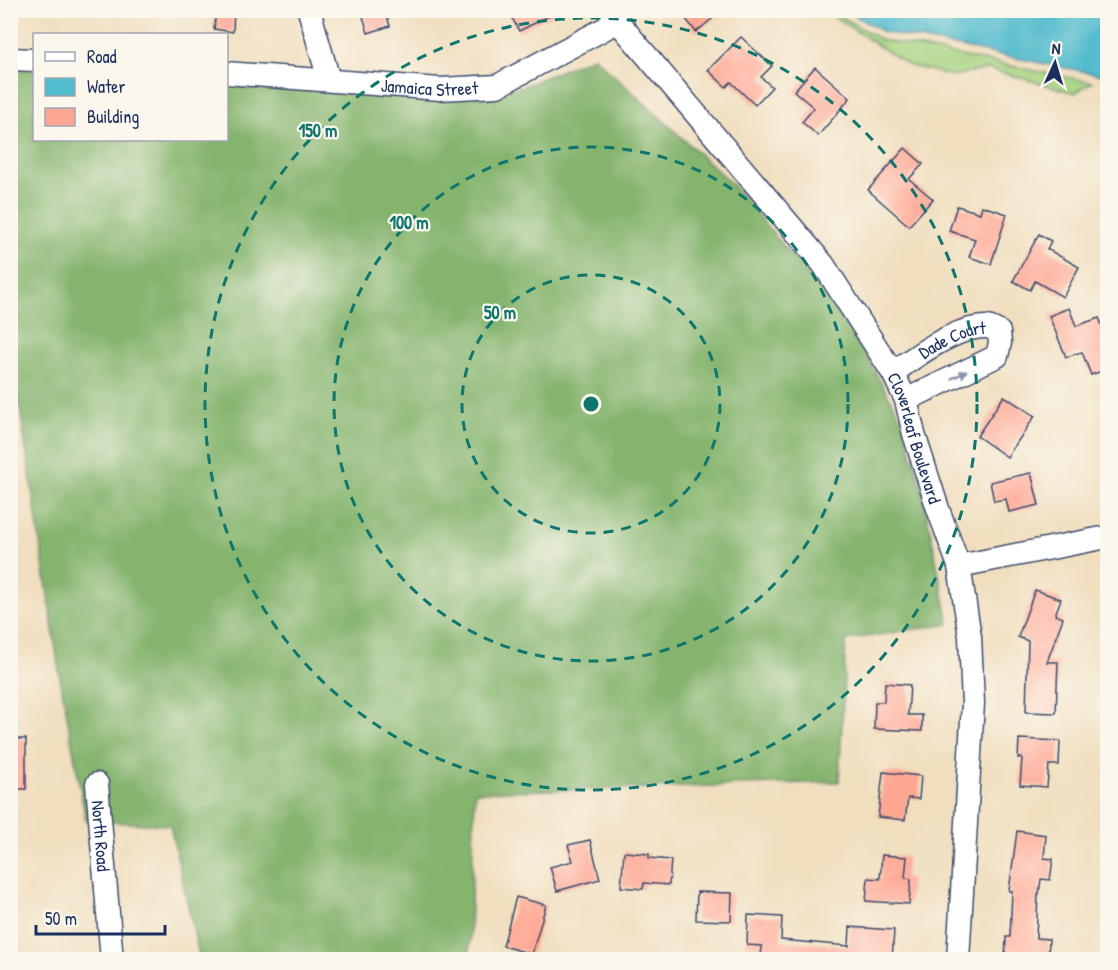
<svg xmlns="http://www.w3.org/2000/svg" width="1118" height="970" viewBox="0 0 1118 970" font-family="'Patrick Hand',sans-serif">
	<rect width="100%" height="100%" fill="#fbf7ec"/>
	<filter id="ink" filterUnits="userSpaceOnUse"><feTurbulence type="fractalNoise" baseFrequency=".0167" numOctaves="2"/><feDisplacementMap in="SourceGraphic" scale="12" xChannelSelector="R" yChannelSelector="G"/><feConvolveMatrix kernelMatrix="1 2 1 2 8 2 1 2 1" color-interpolation-filters="sRGB"/></filter>
	<filter id="wash" filterUnits="userSpaceOnUse"><feTurbulence type="fractalNoise" baseFrequency=".008" numOctaves="4" result="noise"/><feDisplacementMap in="SourceGraphic" scale="24" xChannelSelector="R" yChannelSelector="G"/><feGaussianBlur stdDeviation="1.35" result="paint"/><feColorMatrix in="noise" values="0 0 0 0 0 0 0 0 0 0 0 0 0 0 0 0 0 1.4 0 .05"/><feComposite in="paint" operator="in"/></filter>
	<g filter="url(#wash)">
		<rect width="100%" height="100%" fill="#f0debe"/>
		<path fill="#a6d27e" stroke="#60806e" stroke-width="1.5" d="M825,11H832L881,40L1092,82L1075,93L988,69L952,76L908,65Z"/>
		<path fill="#84b46d" stroke="#507266" stroke-width="1.5" d="M594,57L731,183L849,325L901,418L921,485L949,624L846,640L839,782L683,787L475,792L469,959H200L170,825L109,822L104,773L87,775L91,821H86L60,677L11,347L10,69L34,70V140H226L227,83L322,90L323,93L330,90L519,88Z"/>
		<path fill="#52bcce" stroke="#367696" stroke-width="1.5" d="M847,11H1107V78L1102,75L883,32Z"/>
		<g id="blocks">
			<g fill="#ffa693">
				<path d="M216,10H234L233,32L214,29Z"/>
				<path d="M361,10H385L390,26L368,33Z"/>
				<path d="M508,10H561L519,31Z"/>
				<path d="M679,10H723L696,32Z"/>
				<path d="M741,37L772,66L761,77L772,87L755,105L731,82L726,87L708,70Z"/>
				<path d="M815,67L850,98L818,136L802,122L814,108L794,91Z"/>
				<path d="M905,148L923,164L909,179L933,199L909,226L868,190Z"/>
				<path d="M957,206L980,213L982,206L1007,214L991,264L969,257L975,239L949,231Z"/>
				<path d="M1039,234L1051,241L1047,249L1079,267L1063,297L1035,281L1030,290L1013,281Z"/>
				<path d="M1069,308L1076,326L1099,318L1105,333L1107,332V369L1091,375L1082,352L1066,357L1049,316Z"/>
				<path d="M1004,396L1035,416L1007,457L977,436Z"/>
				<path d="M1031,473L1039,505L1009,512L1006,499L994,501L990,482Z"/>
				<path d="M1035,590L1061,599L1055,615L1063,618L1047,662H1058L1056,713L1026,712L1028,641L1018,637Z"/>
				<path d="M885,683L910,685L908,715H922V731L874,729L875,702H884Z"/>
				<rect x="10" y="739" width="16" height="50"/>
				<path d="M1019,739L1060,741L1059,765H1049L1047,787L1020,785L1022,758H1018Z"/>
				<path d="M883,772L921,776L919,799L908,798L905,820L878,817Z"/>
				<path d="M1017,831L1046,835L1044,858L1053,859L1050,880L1041,879L1039,894H1038L1036,938L1049,939L1048,960L1005,959L1006,937H1010L1012,891H1009Z"/>
				<path d="M590,840L600,879L557,891L550,867L573,861L568,845Z"/>
				<path d="M624,852L649,854V858L671,860L669,885L644,883L643,889L621,887Z"/>
				<path d="M882,855L907,857L905,878L911,879L909,904L866,901L868,878L880,879Z"/>
				<path d="M697,892L732,893L731,921L696,920Z"/>
				<path d="M516,897L546,905L532,954L503,946Z"/>
				<path d="M748,915L782,917L781,940L849,946L850,927L894,930L892,960H803L761,957L762,946L747,945Z"/>
			</g>
		</g>
	</g>
	<g filter="url(#ink)">
		<use href="#blocks" fill-opacity="0" stroke="#3b496c" stroke-width="1.5"/>
		<g fill="none" stroke-linecap="round" stroke-linejoin="round">
			<g stroke="#3b496c" stroke-width="25">
				<g id="minor">
					<path d="M309,10L329,80"/>
					<path id="s1" d="M608,10L823,264L893,373L906,400L914,434L938,509L959,566L970,637L973,703L958,960"/>
					<path d="M10,59L34,60"/>
					<path id="s2" d="M226,73L440,89L497,86L617,22"/>
					<path id="s3" d="M893,373C915,356 958,326 986,327C991,327 994,330 999,332L1000,343L997,356L906,400"/>
					<path d="M959,566L1102,538L1108,539"/>
					<path id="s4" d="M97,784L112,960"/>
				</g>
			</g>
			<use href="#minor" stroke="#fff" stroke-width="22"/>
		</g>
		<defs><path id="oneway-solid" d="M-6-.8H1V-3.2L6.5 0L1 3.2V.8H-6Z" transform="scale(1.5)"/></defs>
		<use fill="#8d97ae" href="#oneway-solid" transform="translate(959 375) rotate(-26)"/>
	</g>
	<g fill="none" stroke="#0f766e" stroke-width="3" stroke-dasharray="10 8">
		<circle cx="591" cy="404" r="129"/>
		<circle cx="591" cy="404" r="257"/>
		<circle cx="591" cy="404" r="386"/>
	</g>
	<g text-anchor="middle" dominant-baseline="central" stroke-width="4.5" stroke-linejoin="round" paint-order="stroke">
		<g font-size="18" fill="#1b2f5e" stroke="#fbf7ec">
			<text stroke="none"><textPath href="#s2" startOffset="204">Jamaica Street</textPath></text>
			<text stroke="none"><textPath href="#s3" startOffset="69">Dade Court</textPath></text>
			<text stroke="none"><textPath href="#s1" startOffset="531">Cloverleaf Boulevard</textPath></text>
			<text stroke="none"><textPath href="#s4" startOffset="52">North Road</textPath></text>
		</g>
	</g>
	<circle cx="591" cy="404" r="9" fill="#0f766e" stroke="#fbf7ec" stroke-width="3"/>
	<g font-size="18" text-anchor="middle" font-weight="bold" fill="#0f766e" stroke="#fbf7ec" stroke-width="4.5" stroke-linejoin="round" paint-order="stroke">
		<text x="318" y="137">150 m</text>
		<text x="409" y="229">100 m</text>
		<text x="500" y="319">50 m</text>
	</g>
	<rect width="1118" height="970" fill="none" stroke="#fbf7ec" stroke-width="36"/>
	<rect x="33" y="33" width="195" height="108" fill="#fbf7ec" stroke="#a1a7b3" stroke-width="1.5"/>
	<rect x="45" y="52" width="30" height="9" fill="#ffffff" stroke="#a1a7b3" stroke-width="1.5"/>
	<text x="87" y="63" font-size="18" fill="#1b2f5e">Road</text>
	<rect x="45" y="78" width="30" height="18" fill="#52bcce" stroke="#a1a7b3" stroke-width="1.5"/>
	<text x="87" y="93" font-size="18" fill="#1b2f5e">Water</text>
	<rect x="45" y="108" width="30" height="18" fill="#ffa693" stroke="#a1a7b3" stroke-width="1.5"/>
	<text x="87" y="123" font-size="18" fill="#1b2f5e">Building</text>
	<g transform="translate(1055 63) rotate(4)" stroke="#fbf7ec" stroke-width="4.5" paint-order="stroke">
	<path d="M0-4.5L10 22L0 15L-10 22Z" fill="#1b2f5e"/>
	<text y="-9" font-size="16" font-weight="bold" text-anchor="middle" fill="#1b2f5e">N</text>
	</g>
	<path d="M36 925v9h129v-9" fill="none" stroke="#1b2f5e" stroke-width="3"/>
	<text x="45" y="925" font-size="18" fill="#1b2f5e" stroke="#fbf7ec" stroke-width="4.5" paint-order="stroke">50 m</text>
</svg>
